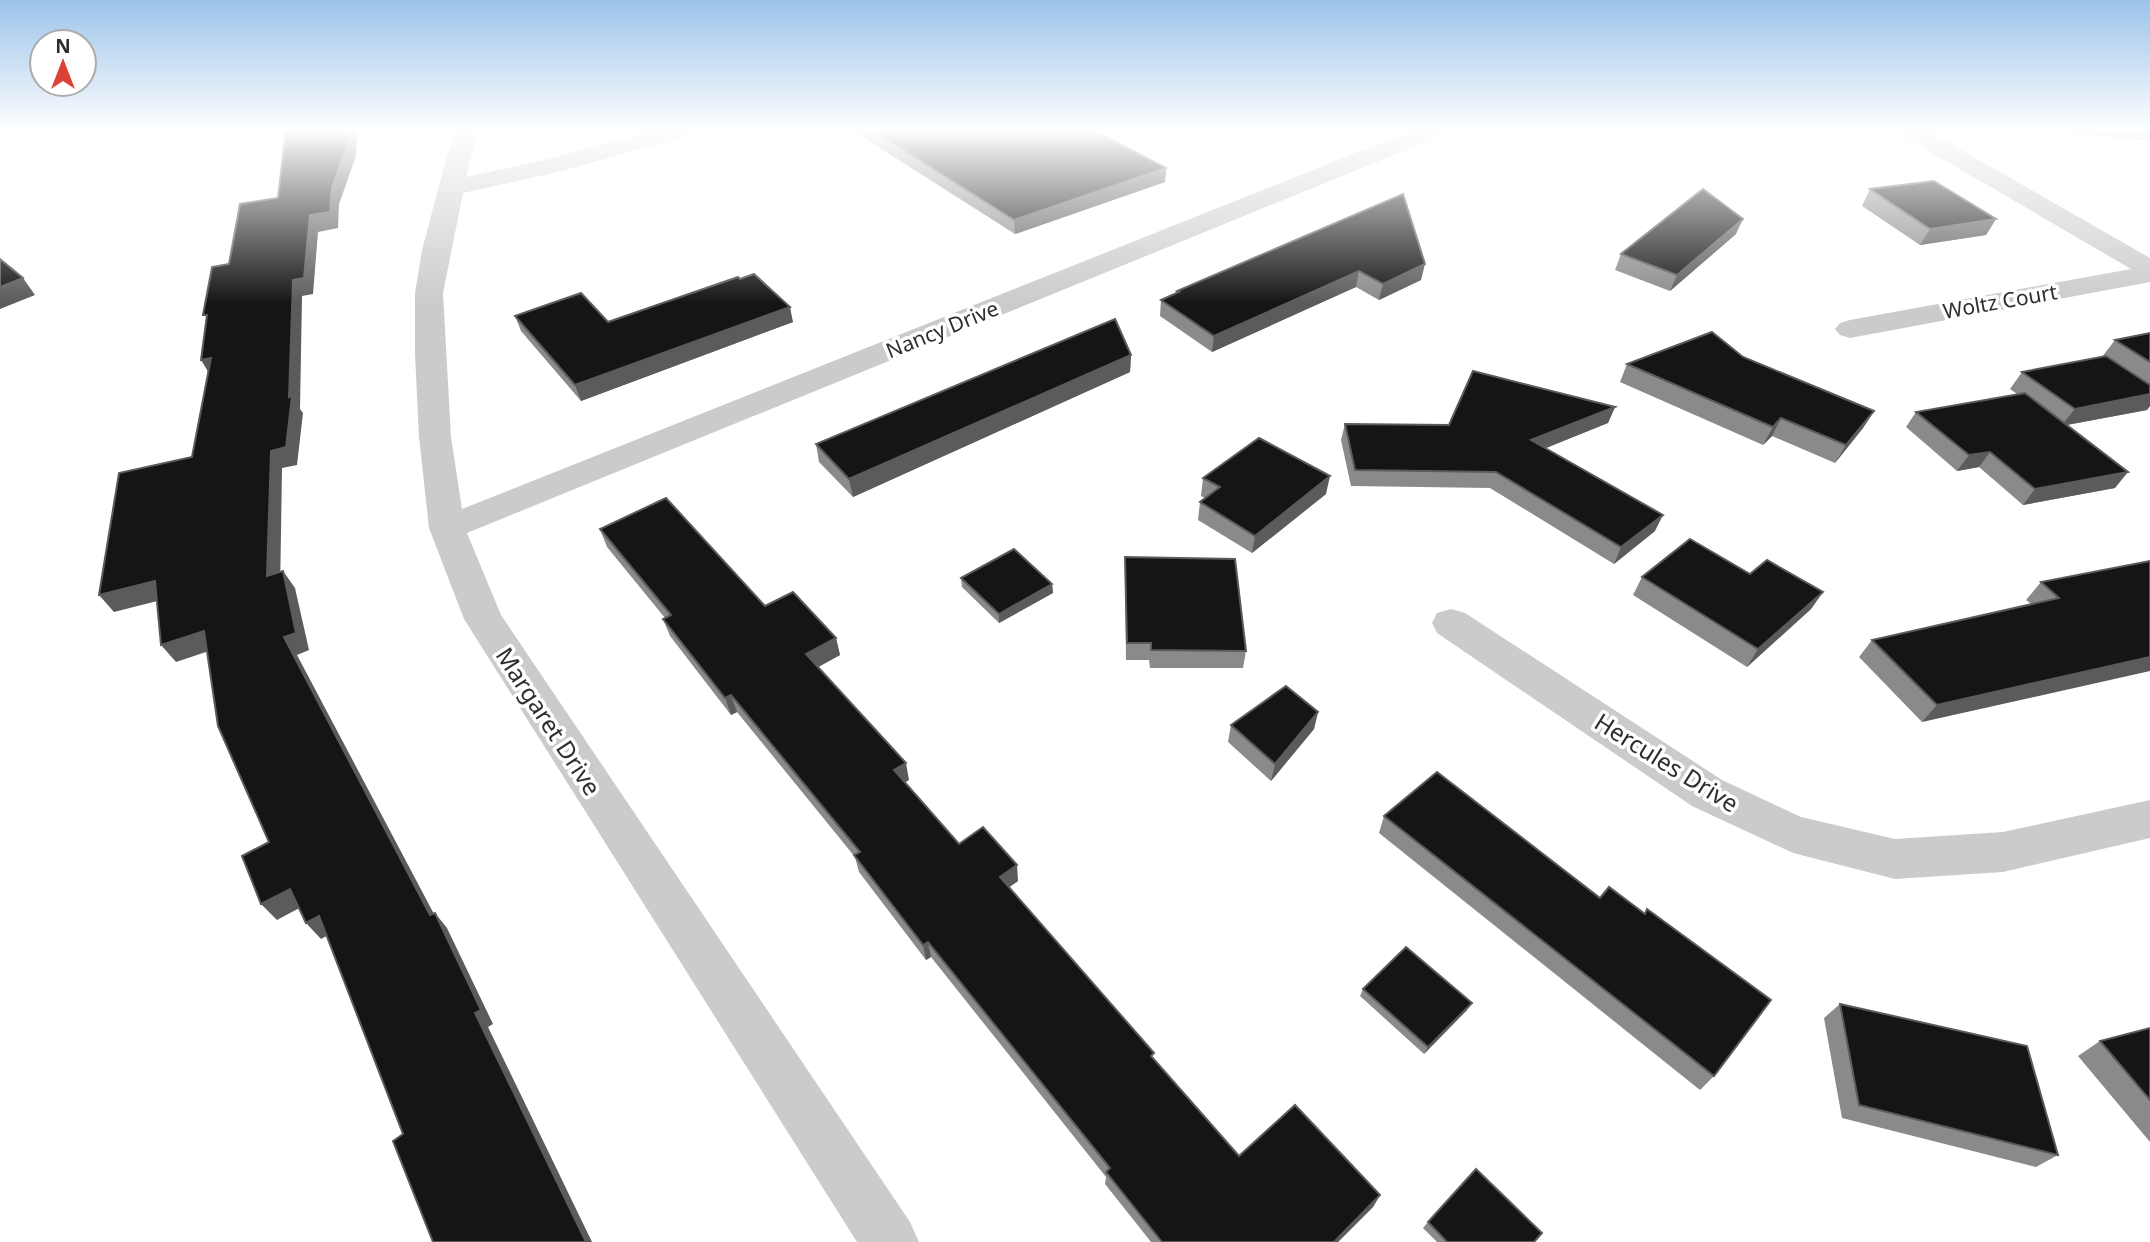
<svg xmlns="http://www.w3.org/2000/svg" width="2150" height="1242" viewBox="0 0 2150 1242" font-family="'Noto Sans',sans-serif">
	<rect width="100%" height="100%" fill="#fff"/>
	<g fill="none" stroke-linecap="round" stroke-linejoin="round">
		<g fill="#cbcbcb" fill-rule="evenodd">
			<path d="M451,129H475V141L466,177L549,159L659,129H698L694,134L562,171L463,193L443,293L451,437L462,509L1416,129H1449L1445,134L467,533L501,615L910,1222L919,1242H857L464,619L429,528L419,437L415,354V293L422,250L451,141Z"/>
			<path d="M1896,129H1925L2150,258V282L1850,338L1840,335L1835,329L1840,323L1850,320L2131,269L1900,134Z"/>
			<path d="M1451,609L1465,613L1722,780L1801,817L1895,839L2003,832L2150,800V838L2003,872L1895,879L1793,853L1692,806L1437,633L1432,623L1437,613Z"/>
		</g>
	</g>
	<g fill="#8a8a8a">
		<path d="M850,129H1092L1166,168L1165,182L1015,234Z"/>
		<path d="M2033,129H2150V141Z"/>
		<path d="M1870,189L1996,219L1986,235L1920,245L1862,206Z"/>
		<path d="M1403,194L1421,280L1379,300L1356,287L1212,352L1160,316L1161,300L1176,293L1177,291Z"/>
		<path d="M1736,234L1670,291L1615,270L1621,254Z"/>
		<path d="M740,279L793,322L581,401L521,331L515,316L608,322Z"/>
		<path d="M2150,333V406L2147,410L2067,425L2115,488L2023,505L1979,467L1957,471L1906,427L1916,412L2017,394L2010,389L2022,372L2102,357L2115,340Z"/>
		<path d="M1131,355L1130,372L853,497L819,462L816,444Z"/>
		<path d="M1743,357L1874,411L1863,428L1835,463L1772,436L1763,445L1620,382L1627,364Z"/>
		<path d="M1615,407L1608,423L1546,448L1655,531L1614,564L1490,488L1351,486L1341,440L1345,424L1449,425Z"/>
		<path d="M1203,478L1326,494L1252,553L1198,520L1200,502L1205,498L1201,496Z"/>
		<path d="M600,529L836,638L840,655L818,667L909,780L905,782L959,844L1018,881L1009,887L1154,1059L1239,1156L1380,1195L1373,1207L1338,1242H1151L1105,1184L1106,1177L931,957L926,960L859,872L855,857L737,712L731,715L670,636L663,619L665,618L607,547Z"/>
		<path d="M1125,557L1246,651L1243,668H1150L1149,660H1126L1125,575Z"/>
		<path d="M2150,561L1922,722L1859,657L1872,640L2031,604L2026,600L2041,582Z"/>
		<path d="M1750,574L1823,592L1811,609L1747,667L1633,595L1642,577Z"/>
		<path d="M961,578L1052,584L1053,593L999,623L962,587Z"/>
		<path d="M1318,712L1314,729L1271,781L1228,742L1231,725Z"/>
		<path d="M1384,816L1600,898L1645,913L1647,909L1714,1076L1700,1090L1379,833Z"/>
		<path d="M1363,989L1467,1010L1424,1054L1360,996Z"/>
		<path d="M1840,1004L2058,1155L2036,1167L1842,1118L1824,1018Z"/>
		<path d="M2150,1028V1142L2078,1056L2100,1041Z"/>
		<path d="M1428,1222L1534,1242H1437L1423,1228Z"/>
	</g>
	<g fill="#5b5b5b">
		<path d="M349,129H357L356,156L339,204L338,228L318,232L313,294L302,296L300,409L303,413L297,465L282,468L280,594L267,576L271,451L289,397L293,280L310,215L332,188Z"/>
		<path d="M1166,168L1165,182L1015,234L1014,220Z"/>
		<path d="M1743,219L1736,234L1670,291L1677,275Z"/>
		<path d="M1996,219L1986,235L1920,245L1930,229Z"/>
		<path d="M1425,264L1421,280L1379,300L1383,284Z"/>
		<path d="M1359,271L1356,287L1212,352L1214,336Z"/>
		<path d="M23,278L35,295L0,309V287Z"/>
		<path d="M790,307L793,322L581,401L575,385Z"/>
		<path d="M1131,355L1130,372L853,497L849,479Z"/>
		<path d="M211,358L212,378L201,360Z"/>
		<path d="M2150,394V406L2147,410L2061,426L2075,409Z"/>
		<path d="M1615,407L1608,423L1526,456L1531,440Z"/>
		<path d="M1874,411L1863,428L1835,463L1846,445Z"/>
		<path d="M1781,418L1772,436L1763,445L1773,427Z"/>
		<path d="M1990,452L1979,467L1957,471L1969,455Z"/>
		<path d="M2128,472L2115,488L2023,505L2035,489Z"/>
		<path d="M1330,476L1326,494L1252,553L1255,536Z"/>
		<path d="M1663,515L1655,531L1614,564L1621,547Z"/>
		<path d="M283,571L295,588L309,650L297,655L443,931L430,915L284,637Z"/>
		<path d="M155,581L169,598L114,612L99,595Z"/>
		<path d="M1052,584L1053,593L999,623V614Z"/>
		<path d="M1823,592L1811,609L1747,667L1758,649Z"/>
		<path d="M204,631L218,648L176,662L161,645Z"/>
		<path d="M836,638L840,655L811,671L806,654Z"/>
		<path d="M2150,657V671L1922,722L1937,705Z"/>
		<path d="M731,695L737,712L731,715L725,698Z"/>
		<path d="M1318,712L1314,729L1271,781L1275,764Z"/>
		<path d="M906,763L909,780L898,787L894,770Z"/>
		<path d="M1017,865L1018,881L1001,893L1000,877Z"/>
		<path d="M290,889L305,905L277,920L261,904Z"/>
		<path d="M435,913L447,928L493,1024L488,1027L592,1242H586L475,1013Z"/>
		<path d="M319,916L334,932L321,939L306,923Z"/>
		<path d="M928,942L931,957L926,960L923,945Z"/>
		<path d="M1472,1003L1467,1010L1424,1054L1428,1047Z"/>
		<path d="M1380,1195L1373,1207L1338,1242H1334Z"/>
	</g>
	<g fill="#151515" stroke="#5b5b5b" stroke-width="2">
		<path d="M286,129H349V140L332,188L330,212L310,215L304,278L293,280L289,397L292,396L286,447L271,451L267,576L283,571L296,633L284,637L430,915L435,913L481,1010L475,1013L586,1242H433L393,1141L403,1134L319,916L306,923L290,889L261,904L242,856L269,842L218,726L204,631L161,645L155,581L99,595L119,473L192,457L211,358L201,360L207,315H203L212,267L229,264L240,204L278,198Z"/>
		<path d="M870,129H1092L1166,168L1014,220Z"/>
		<path d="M1934,181L1996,219L1930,229L1870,189Z"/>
		<path d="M1703,189L1743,219L1677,275L1621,254Z"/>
		<path d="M1403,194L1425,264L1383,284L1359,271L1214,336L1161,300L1179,292L1177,291Z"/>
		<path d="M0,259L23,278L0,287Z"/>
		<path d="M754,274L790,307L575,385L515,316L581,293L608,322L738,277L740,279Z"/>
		<path d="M1115,319L1131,355L849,479L816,444Z"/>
		<path d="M1712,332L1743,357L1874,411L1846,445L1781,418L1773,427L1627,364Z"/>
		<path d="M2150,333V362L2115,340Z"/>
		<path d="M2106,356L2150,385V394L2075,409L2022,372Z"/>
		<path d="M1473,371L1615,407L1531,440L1663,515L1621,547L1496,472L1355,470L1345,424L1449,425Z"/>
		<path d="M2025,393L2128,472L2035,489L1990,452L1969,455L1916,412Z"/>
		<path d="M1259,438L1330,476L1255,536L1200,502L1220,487L1203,478Z"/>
		<path d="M666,498L765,606L793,592L836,638L806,654L906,763L894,770L959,844L983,827L1017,865L1000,877L1154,1053L1151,1056L1239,1156L1295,1105L1380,1195L1334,1242H1162L1106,1172L1110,1168L928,942L923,945L854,855L860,852L731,695L725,698L663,619L671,615L600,529Z"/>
		<path d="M1690,539L1750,574L1767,560L1823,592L1758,649L1642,577Z"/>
		<path d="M1014,549L1052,584L999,614L961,578Z"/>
		<path d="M1125,557L1235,559L1246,651L1151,650V643H1127Z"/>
		<path d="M2150,561V657L1937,705L1872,640L2059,598L2041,582Z"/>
		<path d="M1286,686L1318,712L1275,764L1231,725Z"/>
		<path d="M1437,772L1600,898L1609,887L1645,914L1647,909L1771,1000L1714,1076L1384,816Z"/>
		<path d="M1406,947L1472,1003L1428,1047L1363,989Z"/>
		<path d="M1840,1004L2027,1046L2058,1155L1859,1105Z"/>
		<path d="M2150,1028V1100L2100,1041Z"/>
		<path d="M1476,1169L1542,1233L1534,1242H1447L1428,1222Z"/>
	</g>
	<linearGradient id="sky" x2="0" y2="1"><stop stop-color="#9bc3e9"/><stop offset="0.43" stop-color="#fff"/><stop offset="1" stop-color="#fff" stop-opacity="0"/></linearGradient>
	<rect width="2150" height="303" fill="url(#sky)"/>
	<g text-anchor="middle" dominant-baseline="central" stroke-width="7" stroke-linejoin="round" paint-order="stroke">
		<g font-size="21" fill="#2e2e2e" stroke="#fff">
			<text transform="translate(2000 301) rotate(-10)">Woltz Court</text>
			<text transform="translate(942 329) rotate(-22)">Nancy Drive</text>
		</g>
		<g font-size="24" fill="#2e2e2e" stroke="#fff">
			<text transform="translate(549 721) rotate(57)">Margaret Drive</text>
			<text transform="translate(1667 762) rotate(32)">Hercules Drive</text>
		</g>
	</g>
	<g transform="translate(63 63)"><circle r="33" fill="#ffffff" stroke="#ababab" stroke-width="2"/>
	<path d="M0-5L12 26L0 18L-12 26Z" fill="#dd4238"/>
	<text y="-10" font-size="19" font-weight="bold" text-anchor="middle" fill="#2e2e2e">N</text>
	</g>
</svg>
